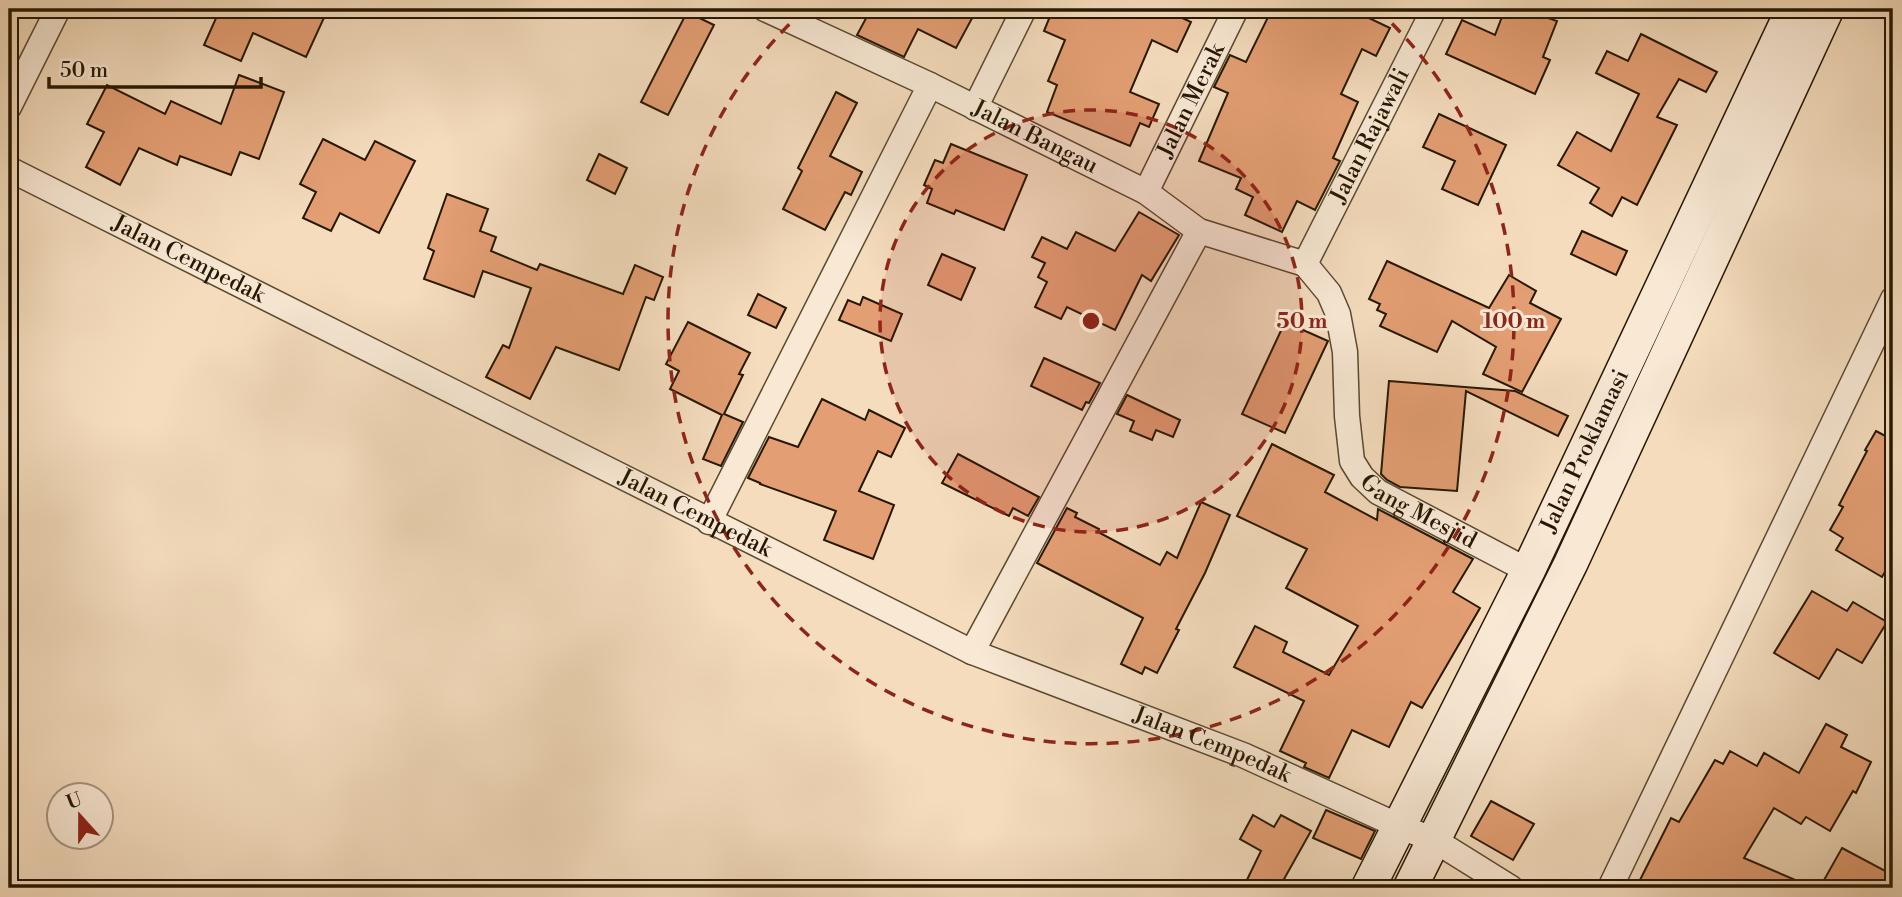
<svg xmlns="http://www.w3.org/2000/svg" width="1902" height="897" viewBox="0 0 1902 897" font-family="'Libre Bodoni',serif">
	<rect width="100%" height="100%" fill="#f4dcbd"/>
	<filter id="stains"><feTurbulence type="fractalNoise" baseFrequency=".00286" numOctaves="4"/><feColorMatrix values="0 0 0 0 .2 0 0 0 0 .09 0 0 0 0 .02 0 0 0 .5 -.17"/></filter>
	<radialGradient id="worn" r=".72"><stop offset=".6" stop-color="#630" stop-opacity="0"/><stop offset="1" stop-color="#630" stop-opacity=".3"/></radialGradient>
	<g fill="#e39e73" stroke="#271802" stroke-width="2">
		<path d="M202,9H328L306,57L253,33L241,61L204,45L217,16Z"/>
		<path d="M871,9H977L956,48L918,29L904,57L857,35Z"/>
		<path d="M1053,9H1163L1191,22L1177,52L1152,40L1130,92L1159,104L1149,127L1140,123L1130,146L1047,112L1057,85L1048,81L1065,40L1044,31Z"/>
		<path d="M1272,9H1350L1390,28L1376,56L1362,49L1341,94L1358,102L1333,158L1340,161L1315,210L1297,201L1282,232L1245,215L1253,197L1236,189L1241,178L1199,161L1228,93L1214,87L1230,55L1246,62Z"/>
		<path d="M1505,9H1522L1557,21L1543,57L1550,60L1535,94L1446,54L1462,20L1495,35Z"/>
		<path d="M687,12L714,25L668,115L641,102Z"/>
		<path d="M1641,34L1717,72L1706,92L1679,79L1657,117L1677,125L1637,205L1622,197L1612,216L1590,203L1599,188L1558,165L1577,132L1611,151L1639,94L1596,73L1607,51L1628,61Z"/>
		<path d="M239,75L284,92L259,159L240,152L231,175L180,156L177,165L139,148L120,185L86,167L104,132L87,124L107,85L165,114L171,101L221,124Z"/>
		<path d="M836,92L857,103L830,156L862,172L851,195L845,192L825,230L783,209L802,171L798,168Z"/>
		<path d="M1439,114L1506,145L1478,205L1442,189L1455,161L1423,147Z"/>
		<path d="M323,139L365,160L375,141L415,161L379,233L340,213L331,231L303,218L316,192L300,184Z"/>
		<path d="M951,144L1027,175L1004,230L956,210L954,214L927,203L932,189L924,185L935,160L943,163Z"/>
		<path d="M599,154L627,168L615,194L587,180Z"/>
		<path d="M447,194L488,209L480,231L496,237L491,251L537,270L540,264L623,294L635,265L663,277L654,300L646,297L619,370L556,347L530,399L486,377L503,345L509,348L531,288L483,271L474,297L424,279L434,251L428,248Z"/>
		<path d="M1139,212L1179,235L1151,281L1142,275L1115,330L1067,307L1061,319L1035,307L1047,282L1038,277L1045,263L1032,257L1042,237L1067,249L1076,232L1115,251Z"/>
		<path d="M1582,231L1627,251L1616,275L1571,254Z"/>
		<path d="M942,254L975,268L961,300L928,285Z"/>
		<path d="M1387,261L1489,308L1509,275L1536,291L1530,303L1561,319L1522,392L1483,374L1496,347L1452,321L1437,352L1380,326L1386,314L1377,310L1380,304L1369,299Z"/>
		<path d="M758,294L786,308L776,328L748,315Z"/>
		<path d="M863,297L902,314L891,341L839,320L848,300L860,305Z"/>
		<path d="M688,322L750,353L739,374L743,375L724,414L743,422L721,466L703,459L722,415L670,389L679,371L666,364Z"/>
		<path d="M1285,322L1328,341L1285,433L1242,414Z"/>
		<path d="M1044,358L1100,383L1089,403L1086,402L1082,410L1031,386Z"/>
		<path d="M1389,381L1515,391L1568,416L1558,436L1466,391L1457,491L1400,487L1387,480L1381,474Z"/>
		<path d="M1127,395L1180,420L1173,437L1156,430L1152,440L1130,431L1134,421L1117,414Z"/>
		<path d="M822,399L865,420L869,410L905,428L891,457L878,451L859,491L894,505L873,559L824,540L836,511L760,484V483L748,478L769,437L798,447Z"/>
		<path d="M1876,431L1893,440V558L1882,577L1836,550L1843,538L1830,530L1843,507L1839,505L1867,451L1865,450Z"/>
		<path d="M1272,444L1334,475L1325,492L1377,520L1378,509L1473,559L1453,592L1480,608L1422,708L1411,702L1389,747L1352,730L1329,778L1304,767L1306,763L1280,751L1304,701L1234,667L1255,626L1287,642L1283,652L1329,675L1358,626L1286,588L1307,549L1237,516Z"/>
		<path d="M958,454L1039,497L1028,516L1013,508L1009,516L942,483Z"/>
		<path d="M1201,502L1230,515L1205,573L1176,629L1179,630L1157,673L1145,667L1142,674L1121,664L1143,618L1037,563L1067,508L1077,513L1075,517L1099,529L1098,532L1160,565L1167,552L1177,558Z"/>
		<path d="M1812,591L1847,611L1853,602L1887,622L1862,663L1837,649L1819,679L1774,653Z"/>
		<path d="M1826,724L1847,735L1841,747L1871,762L1856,793L1853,791L1830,831L1806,817L1801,824L1774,808L1744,858L1814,888H1636L1671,818L1679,822L1715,760L1723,764L1730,751L1757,766L1764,753L1799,773Z"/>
		<path d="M1491,801L1534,824L1513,860L1471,836Z"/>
		<path d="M1326,810L1375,831L1361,859L1313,838Z"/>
		<path d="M1253,815L1274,827L1281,815L1311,831L1279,888H1243L1261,851L1240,839Z"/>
		<path d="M1842,848L1893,875V888H1839L1824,880Z"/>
	</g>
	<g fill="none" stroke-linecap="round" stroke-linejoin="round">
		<g stroke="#5a4931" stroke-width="27">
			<g id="street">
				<path id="s1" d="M765,9L930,85L1146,192L1199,231L1305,264"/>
				<path d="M9,107L58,9"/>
				<path d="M975,108L1024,9"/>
				<path id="s2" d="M9,169L972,652L1243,755L1399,826L1434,840L1511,888"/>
				<path id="s3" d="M1146,192L1236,9"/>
				<path id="s4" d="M1305,264L1329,293L1338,314L1345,352L1347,416L1352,461L1362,477L1378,492L1527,570L1529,569"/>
				<path id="s5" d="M1305,264L1434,9"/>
				<path d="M709,522L930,85"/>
				<path d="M972,652L1199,231"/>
				<path d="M1610,888L1893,299"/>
			</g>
		</g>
		<g stroke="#271802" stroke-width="36">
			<g id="secondary">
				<path id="s6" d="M1368,888L1529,569L1793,9"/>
				<path d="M1410,888L1571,563L1827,9"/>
			</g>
		</g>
		<use href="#street" stroke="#f8e8d4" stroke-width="24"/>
		<use href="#secondary" stroke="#f8e8d4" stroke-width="33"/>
	</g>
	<circle cx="1091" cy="321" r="211" fill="#8f2418" fill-opacity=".12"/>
	<g fill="none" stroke="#8f2418" stroke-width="3.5" stroke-dasharray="12 9">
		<circle cx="1091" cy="321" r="211"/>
		<path d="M1377 9A423 423 0 1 1 805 9"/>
	</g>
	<g text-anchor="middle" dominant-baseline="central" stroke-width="6" stroke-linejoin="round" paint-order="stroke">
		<g font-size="23" fill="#271802" stroke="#f8e8d4">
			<text stroke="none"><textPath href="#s3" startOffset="102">Jalan Merak</textPath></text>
			<text stroke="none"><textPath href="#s5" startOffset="144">Jalan Rajawali</textPath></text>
			<text stroke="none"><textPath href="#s1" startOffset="299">Jalan Bangau</textPath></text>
			<text stroke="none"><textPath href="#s2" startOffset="201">Jalan Cempedak</textPath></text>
			<text stroke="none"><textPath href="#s6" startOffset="488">Jalan Proklamasi</textPath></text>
			<text stroke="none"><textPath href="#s4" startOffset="294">Gang Mesjid</textPath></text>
			<text stroke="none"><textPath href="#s2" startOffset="768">Jalan Cempedak</textPath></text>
			<text stroke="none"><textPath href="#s2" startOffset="1335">Jalan Cempedak</textPath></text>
		</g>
	</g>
	<circle cx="1091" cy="321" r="10" fill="#8f2418" stroke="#f8e8d4" stroke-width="3.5"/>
	<g font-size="21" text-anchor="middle" font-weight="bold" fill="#8f2418" stroke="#f8e8d4" stroke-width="6" stroke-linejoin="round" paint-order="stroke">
		<text x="1302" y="328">50 m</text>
		<text x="1514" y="328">100 m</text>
	</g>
	<rect width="1902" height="897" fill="none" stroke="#f4dcbd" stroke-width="35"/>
	<rect x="10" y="10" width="1881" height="876" fill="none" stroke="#271802" stroke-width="3.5"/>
	<rect x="18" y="18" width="1867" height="862" fill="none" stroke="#271802" stroke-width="2"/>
	<g transform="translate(80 816) rotate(339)"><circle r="33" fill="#f8e8d4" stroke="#a49580" stroke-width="2"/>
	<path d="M0-5L12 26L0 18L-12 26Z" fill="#8f2418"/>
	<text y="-10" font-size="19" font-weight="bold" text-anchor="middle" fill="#271802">U</text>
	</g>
	<path d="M49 77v10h212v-10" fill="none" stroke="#271802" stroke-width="3.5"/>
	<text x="60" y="77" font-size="21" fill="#271802" stroke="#f8e8d4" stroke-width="5" paint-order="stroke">50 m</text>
	<rect width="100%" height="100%" filter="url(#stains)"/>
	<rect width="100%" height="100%" fill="url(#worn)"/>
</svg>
